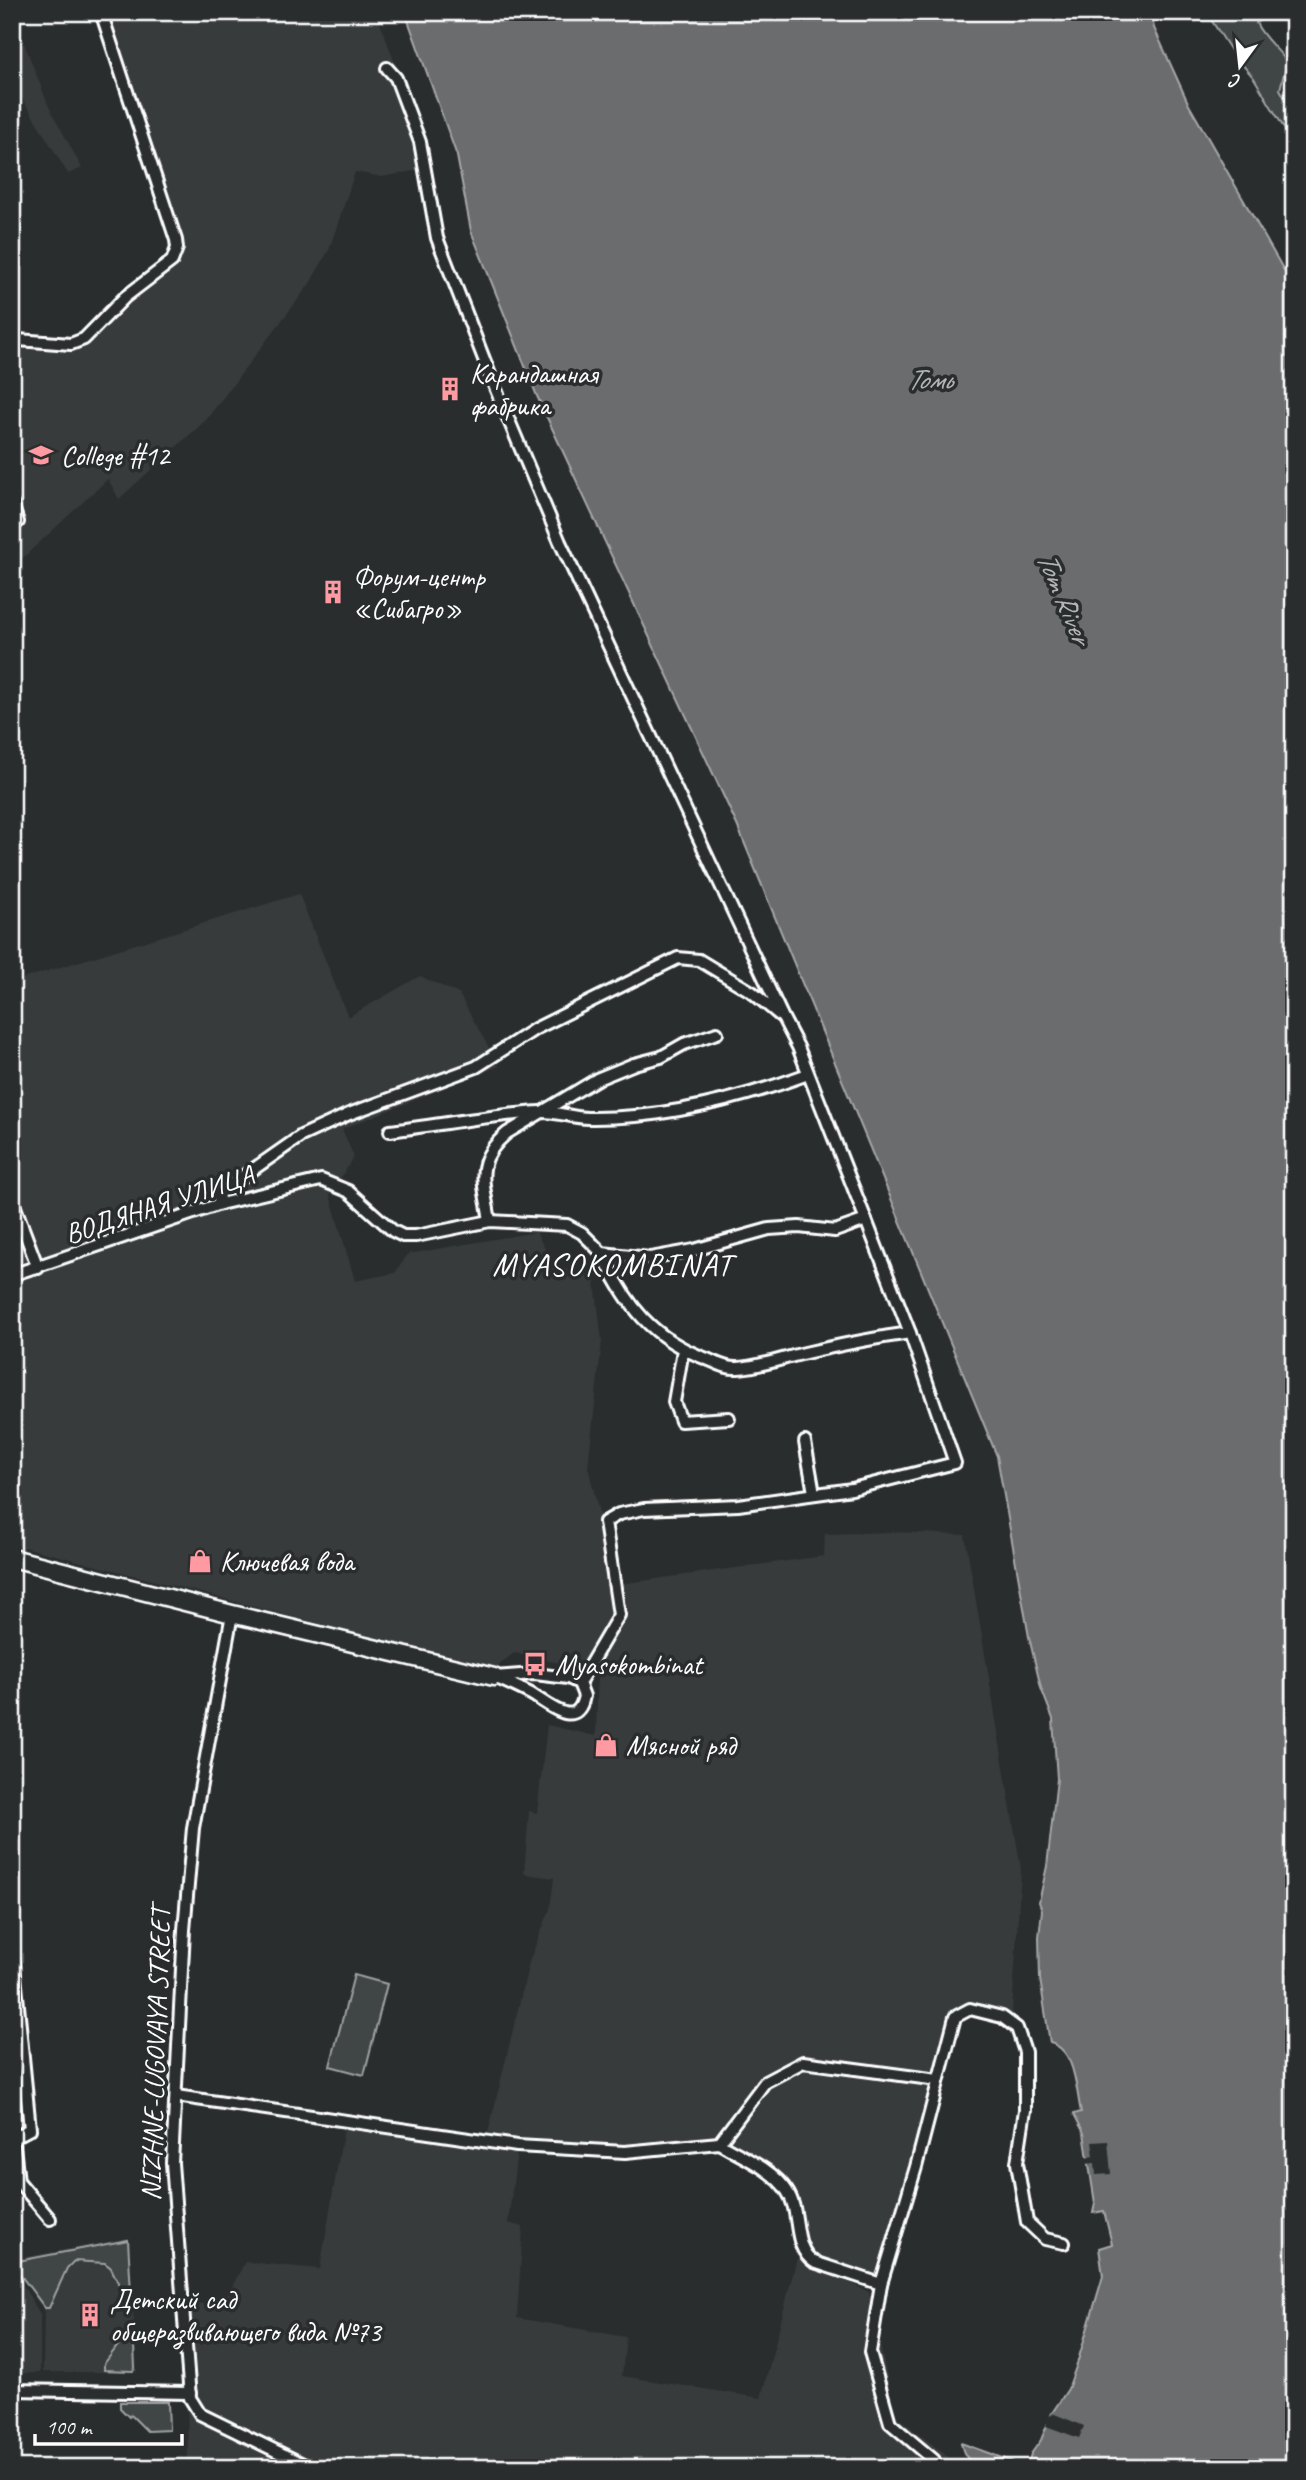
<svg xmlns="http://www.w3.org/2000/svg" width="1306" height="2480" viewBox="0 0 1306 2480" font-family="Caveat,sans-serif">
	<rect width="100%" height="100%" fill="#2a2d2e"/>
	<filter id="ink" filterUnits="userSpaceOnUse"><feTurbulence type="fractalNoise" baseFrequency=".0143" numOctaves="2"/><feDisplacementMap in="SourceGraphic" scale="14" xChannelSelector="R" yChannelSelector="G"/><feConvolveMatrix kernelMatrix="1 2 1 2 8 2 1 2 1" color-interpolation-filters="sRGB"/></filter>
	<g filter="url(#ink)">
		<g fill="#373a3b">
			<path d="M12,12L49,107L82,168L68,174L16,88L12,77Z"/>
			<path d="M107,12H376L404,87L418,170L382,177L355,172L329,250L309,285L206,420L119,499L108,479L12,568V346L19,343L85,344L131,298L162,278L183,255Z"/>
			<path d="M299,894L348,1017L420,976L459,994L499,1066L342,1129L354,1157L330,1195L355,1281L395,1273L408,1254L536,1232L555,1267L594,1274L602,1341L588,1467L602,1525L614,1614L581,1668L514,1653L494,1669L12,1544V982Z"/>
			<path d="M894,1532L965,1535L1021,1869L1012,2014L970,2005L951,2014L882,2272L870,2278L821,2260L803,2244L800,2205L778,2174L722,2141L654,2142L626,2149L517,2141L487,2137L530,1959L550,1909L554,1878L524,1874L529,1811L537,1813L547,1725L596,1736L598,1663L624,1616L619,1584L824,1556L825,1534Z"/>
			<path d="M344,2127L517,2152L508,2223L523,2227L517,2318L626,2337L622,2376L761,2398L797,2258L869,2292L895,2415L947,2456L954,2468H188L186,2301L221,2307L245,2262L320,2269Z"/>
			<path d="M129,2238L137,2372H43L44,2310L18,2273L16,2259Z"/>
			<path d="M12,2267L40,2314V2373H12Z"/>
		</g>
		<g fill="#414445" stroke="#a0a2a2" stroke-width="2">
			<path d="M1206,12H1272L1256,23C1264,39 1277,48 1287,62L1280,89L1287,102H1294V161L1285,156L1290,138L1254,78L1234,55Z"/>
			<path d="M354,1975L387,1984L364,2075L330,2066Z"/>
			<path d="M128,2240L131,2293H123L111,2268L105,2263L74,2261L67,2268L49,2308H45L19,2273L18,2261Z"/>
			<path d="M129,2325H133L135,2368L133,2371L104,2370V2364L128,2332Z"/>
			<path d="M120,2402H168L169,2430L147,2431L131,2415L129,2417L120,2408Z"/>
		</g>
		<path fill="#6a6c6d" stroke="#a6a7a7" stroke-width="2" d="M405,12H1151L1154,28L1189,105L1294,288V2468H982C969,2461 964,2458 961,2443L1027,2467L1031,2454L1041,2440L1052,2413L1068,2389L1077,2364L1103,2276L1099,2248L1112,2244L1104,2211L1093,2213L1095,2203L1084,2133L1074,2114L1081,2112C1076,2091 1076,2049 1050,2043L1040,1979L1039,1937L1042,1910L1039,1902L1047,1866L1057,1779L1053,1719L1041,1688L1029,1637L997,1456L737,825L537,396L471,231L457,156Z"/>
		<g fill="#2a2d2e">
			<path d="M1108,2141L1111,2174L1096,2175L1095,2163L1086,2164L1085,2158L1094,2156L1092,2142Z"/>
			<path d="M1052,2413L1084,2426L1079,2438L1046,2426L1047,2423L1044,2421L1047,2415L1050,2416Z"/>
		</g>
		<g fill="none" stroke-linecap="round" stroke-linejoin="round">
			<g stroke="#fff" stroke-width="16">
				<g id="street">
					<path d="M387,68L396,78L420,142L437,238L494,385L560,542L782,1016"/>
					<path d="M12,342L18,340L71,344L84,339L125,297L172,261L177,248L176,240L101,12"/>
					<path d="M12,504L18,522"/>
					<path d="M390,1131C440,1125 490,1115 540,1112C556,1111 572,1118 588,1118C663,1119 738,1100 808,1074"/>
					<path d="M12,1199L38,1268"/>
					<path d="M220,1204L218,1194L301,1136L349,1114L476,1067L535,1029L678,958L699,960L752,992L783,1018L798,1047L866,1220L910,1333L955,1463L852,1489L738,1505L644,1509L619,1514L605,1522L619,1615L579,1683"/>
					<path d="M490,1221C484,1182 473,1162 507,1133L597,1079L634,1064L661,1057L684,1044L717,1033"/>
					<path d="M602,1253C626,1305 652,1339 707,1359C717,1363 727,1369 738,1368C760,1367 783,1358 805,1353C840,1345 874,1338 910,1333"/>
					<path d="M12,1275L220,1204L321,1180L348,1191L393,1231L403,1236H416L490,1221L567,1225L582,1233L602,1253L650,1258L694,1250L769,1229L799,1227L835,1231L866,1220"/>
					<path d="M683,1350L674,1402L681,1421L729,1418"/>
					<path d="M805,1442L814,1493"/>
					<path d="M232,1614L193,1828L184,1930L172,2163L190,2398L200,2414L311,2468"/>
					<path d="M535,1674L568,1678L579,1683L584,1696C577,1732 547,1703 531,1694C519,1688 507,1682 494,1677Z"/>
					<path d="M12,1944L30,2129L13,2138L18,2181L50,2219"/>
					<path d="M176,2096L517,2146L625,2152L719,2143L765,2082L803,2062L938,2080"/>
					<path d="M719,2143C742,2157 773,2169 787,2191C802,2213 791,2246 814,2262L881,2284L870,2352L890,2423L934,2460L929,2468"/>
					<path d="M881,2284L916,2167L955,2017L970,2009L1002,2017L1017,2028L1025,2052V2110L1017,2163L1027,2222L1045,2239L1064,2243"/>
					<path d="M12,2390L190,2393"/>
				</g>
			</g>
			<g stroke="#fff" stroke-width="21">
				<path id="secondary" d="M12,1558L232,1614L494,1677"/>
			</g>
			<use href="#street" stroke="#2a2d2e" stroke-width="10"/>
			<use href="#secondary" stroke="#2a2d2e" stroke-width="16"/>
		</g>
	</g>
	<defs>
		<g id="building-bare" transform="scale(1.89)"><path d="M-4-6H4V6H1V3H-1V6H-4ZM-2.5-4.3h1.7v1.8h-1.7ZM.8-4.3h1.7v1.8H.8ZM-2.5-1h1.7V.8h-1.7ZM.8-1h1.7V.8H.8Z" fill="#ff9aa2" stroke="#2a2d2e" stroke-width="2.5" paint-order="stroke"/></g>
		<g id="university-bare" transform="scale(1.89)"><path d="M0-5L7-2L0 1L-7-2ZM-4 1L0 2.5L4 1V4Q0 6-4 4Z" fill="#ff9aa2" stroke="#2a2d2e" stroke-width="2.5" paint-order="stroke"/></g>
		<g id="shop-bare" transform="scale(1.89)"><path d="M-5-2.5h2.3a2.7 3.5 0 0 1 5.4 0H5L5.5 6h-11ZM-1.5-2.5h3a1.5 2.3 0 0 0-3 0Z" fill="#ff9aa2" stroke="#2a2d2e" stroke-width="2.5" paint-order="stroke"/></g>
		<g id="bus-bare" transform="scale(1.89)"><path d="M-5-6H5V4H4V6H2V4H-2V6H-4V4H-5ZM-3.5-4V0h7V-4ZM-3.5 1.2v1.5H-2V1.2ZM2 1.2v1.5H3.5V1.2Z" fill="#ff9aa2" stroke="#2a2d2e" stroke-width="2.5" paint-order="stroke"/></g>
	</defs>
	<g fill-rule="evenodd">
		<use href="#building-bare" x="450" y="389"/>
		<use href="#university-bare" x="41" y="455"/>
		<use href="#building-bare" x="333" y="592"/>
		<use href="#shop-bare" x="200" y="1561"/>
		<use href="#bus-bare" x="535" y="1664"/>
		<use href="#shop-bare" x="606" y="1745"/>
		<use href="#building-bare" x="90" y="2315"/>
	</g>
	<g text-anchor="middle" dominant-baseline="central" stroke-width="7" stroke-linejoin="round" paint-order="stroke">
		<g font-size="28" fill="#fff" stroke="#2a2d2e" text-anchor="start">
			<text x="470" y="373">Карандашная<tspan x="470" dy="32">фабрика</tspan></text>
			<text x="61" y="455">College #12</text>
			<text x="353" y="576">Форум-центр<tspan x="353" dy="32">«Сибагро»</tspan></text>
			<text x="220" y="1561">Ключевая вода</text>
			<text x="555" y="1664">Myasokombinat</text>
			<text x="626" y="1745">Мясной ряд</text>
			<text x="110" y="2299">Детский сад<tspan x="110" dy="32">общеразвивающего вида №73</tspan></text>
		</g>
		<g font-size="28" fill="#fff" stroke="#2a2d2e">
			<text transform="translate(159 1204) rotate(-18)">ВОДЯНАЯ УЛИЦА</text>
			<text transform="translate(155 2054) rotate(-88)">NIZHNE-LUGOVAYA STREET</text>
		</g>
		<g font-size="30" font-style="italic" fill="#b4b6b6" stroke="#2a2d2e">
			<text x="929" y="379">Томь</text>
			<text transform="translate(1064 597) rotate(67)">Tom River</text>
		</g>
		<g font-size="32" letter-spacing="2" fill="#fff" stroke="#2a2d2e">
			<text x="613" y="1264">MYASOKOMBINAT</text>
		</g>
	</g>
	<rect width="1306" height="2480" fill="none" stroke="#2a2d2e" stroke-width="42"/>
	<rect x="21" y="21" width="1264" height="2438" fill="none" stroke="#fff" stroke-width="2.5" filter="url(#ink)"/>
	<g transform="translate(1240 66) rotate(195)" stroke="#2a2d2e" stroke-width="5" paint-order="stroke">
	<path d="M0-5L12 26L0 18L-12 26Z" fill="#ffffff"/>
	<text y="-10" font-size="19" font-weight="bold" text-anchor="middle" fill="#ffffff">С</text>
	</g>
	<path d="M35 2434v10h147v-10" fill="none" stroke="#ffffff" stroke-width="3.5"/>
	<text x="46" y="2434" font-size="21" fill="#ffffff" stroke="#2a2d2e" stroke-width="5" paint-order="stroke">100 m</text>
</svg>
